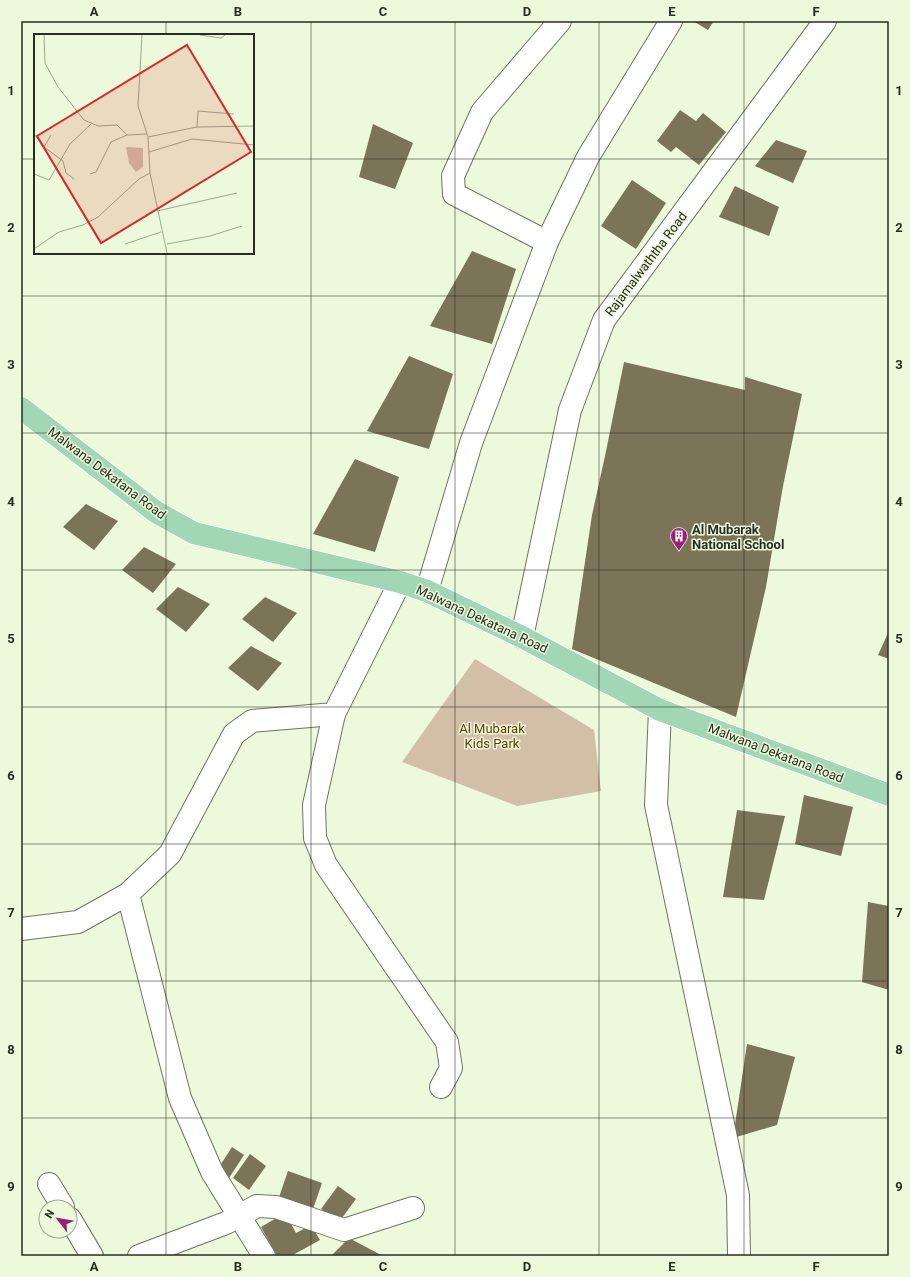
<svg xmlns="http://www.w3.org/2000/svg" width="910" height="1277" viewBox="0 0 910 1277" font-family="Roboto,sans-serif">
	<rect width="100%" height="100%" fill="#edf9db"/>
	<path fill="#d3bea8" d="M475,659L594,730L601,791L517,806L402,762Z"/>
	<g fill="#7b7459">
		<path d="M693,21H714L708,30Z"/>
		<path d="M680,110L696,121L703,113L726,132L699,165L676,147L671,152L657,141Z"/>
		<path d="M373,124L413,143L395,189L359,177Z"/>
		<path d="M776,140L807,151L793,183L755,166Z"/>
		<path d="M632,180L666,203L636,249L601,226Z"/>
		<path d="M735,186L779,207L769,236L719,217Z"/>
		<path d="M472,251L516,269L492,344L430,326Z"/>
		<path d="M409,356L453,374L429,449L367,431Z"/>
		<path d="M624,362L745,390V377L802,394L783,486L766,587L736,717L572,649L592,515L605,456Z"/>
		<path d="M355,459L399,477L375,552L313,534Z"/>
		<path d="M86,504L118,521L94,550L63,527Z"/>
		<path d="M144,547L176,564L153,593L122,570Z"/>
		<path d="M178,587L210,604L186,632L156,609Z"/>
		<path d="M265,597L297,613L273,642L242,619Z"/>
		<path d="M889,631V659L878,655Z"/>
		<path d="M251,646L282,663L258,691L228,668Z"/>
		<path d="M804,795L853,807L841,856L795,844Z"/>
		<path d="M737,810L785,816L764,900L723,897Z"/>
		<path d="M868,902L889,906V990L862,982Z"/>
		<path d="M747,1044L795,1057L777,1125L733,1138Z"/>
		<path d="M232,1147L244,1155L229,1178L221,1164Z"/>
		<path d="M250,1154L266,1166L249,1190L233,1178Z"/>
		<path d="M288,1171L322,1183L312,1212L278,1200Z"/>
		<path d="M338,1186L356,1199L339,1222L321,1209Z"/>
		<path d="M285,1213L296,1233L311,1225L320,1240L291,1256H277L261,1227Z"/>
		<path d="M349,1238L381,1255L380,1256H331Z"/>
	</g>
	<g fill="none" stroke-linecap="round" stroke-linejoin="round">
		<g stroke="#6c765d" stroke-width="24">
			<g id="minor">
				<path d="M547,242L454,194L453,176L482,112L560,21"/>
				<path d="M427,591L471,443L547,242L588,157L671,21"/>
				<path d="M522,637L570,410L604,320L825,21"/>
				<path d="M660,710L656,805L738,1195L739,1256"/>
				<path d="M334,714L314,805L315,838L326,865L447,1042L451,1068L441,1087"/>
				<path d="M128,894L180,1098L212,1172L264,1256"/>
				<path d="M21,929L78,922L128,894L170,854L234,734L252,721L334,714L400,582"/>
				<path d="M49,1184L63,1207"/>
				<path d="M70,1219L92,1256"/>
				<path d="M139,1256L226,1223L257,1206L276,1207L344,1230L413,1208"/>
			</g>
		</g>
		<g stroke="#fff" stroke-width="24">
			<path id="major" d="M21,408L156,512L194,533L400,582L427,591L522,637L660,710L889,795"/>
		</g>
		<use href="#minor" stroke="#fff" stroke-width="22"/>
		<use href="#major" stroke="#a1d7b5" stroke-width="22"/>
	</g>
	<path fill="none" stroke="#282c21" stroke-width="1" stroke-opacity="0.55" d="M166,21V35M311,21V1256M455,21V1256M599,21V1256M744,21V1256M21,159H35M253,159H889M166,253V1256M21,296H889M21,433H889M21,570H889M21,707H889M21,844H889M21,981H889M21,1118H889"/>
	<defs>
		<g id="building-pin" transform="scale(0.9)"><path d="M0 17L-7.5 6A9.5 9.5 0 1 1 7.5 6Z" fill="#98207b" stroke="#edf9db"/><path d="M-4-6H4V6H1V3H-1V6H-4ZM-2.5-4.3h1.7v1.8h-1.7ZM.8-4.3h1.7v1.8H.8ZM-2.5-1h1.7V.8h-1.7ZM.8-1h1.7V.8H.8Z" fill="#fff"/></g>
	</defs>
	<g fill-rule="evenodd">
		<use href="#building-pin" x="679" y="536"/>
	</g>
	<g text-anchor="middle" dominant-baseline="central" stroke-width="3" stroke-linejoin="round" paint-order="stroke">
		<g font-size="13" fill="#282c21" stroke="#edf9db">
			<text transform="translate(646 264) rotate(-53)">Rajamalwaththa Road</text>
			<text transform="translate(107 473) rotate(37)">Malwana Dekatana Road</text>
			<text transform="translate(482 619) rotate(25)">Malwana Dekatana Road</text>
			<text transform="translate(776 753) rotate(21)">Malwana Dekatana Road</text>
		</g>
		<g font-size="13" font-weight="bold" fill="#282c21" stroke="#edf9db" text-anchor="start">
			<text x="692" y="529">Al Mubarak<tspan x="692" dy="15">National School</tspan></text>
		</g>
		<g font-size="13" fill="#643c01" stroke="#edf9db">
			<text x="492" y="728">Al Mubarak<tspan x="492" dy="15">Kids Park</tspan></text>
		</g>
	</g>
	<g transform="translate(34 34)">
		<rect width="220" height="220" fill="#edf9db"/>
		<path d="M92,113L109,114V133L102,138L95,129Z" fill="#d3bea8"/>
		<path fill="none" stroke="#9ea791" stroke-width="1" d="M10,1L11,29L24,53L50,86L64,92L83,91L93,101L113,100M108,1L104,72L114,103L116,139L133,219M166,1L187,4L191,1M163,93L164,77L200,80M0,100L10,113L29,127L32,139L40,145M114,103L163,93L220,92M10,113L17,101M115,118L158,105L220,111M0,140L15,146L36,110L57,90M56,140L62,138L77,108L93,101M123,177L203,159M91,210L127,198M133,210L176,202L208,192M0,215L25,198L49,191L64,183L105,145L116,139"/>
		<path fill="#d62828" fill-opacity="0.15" stroke="#d62828" stroke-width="2" d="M153,11L217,118L67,209L3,102Z"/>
		<rect width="220" height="220" fill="none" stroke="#282c21" stroke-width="2"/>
	</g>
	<rect width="910" height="1277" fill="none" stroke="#edf9db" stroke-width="44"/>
	<g transform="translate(58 1219) rotate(301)"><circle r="19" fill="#edf9db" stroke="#9ea791"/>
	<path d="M0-3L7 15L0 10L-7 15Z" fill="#98207b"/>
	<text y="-6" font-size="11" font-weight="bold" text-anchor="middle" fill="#282c21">N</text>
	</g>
	<rect x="22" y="22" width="866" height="1233" fill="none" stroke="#282c21" stroke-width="1.5"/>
	<g font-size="13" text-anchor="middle" font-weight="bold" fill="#282c21">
		<text x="94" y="16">A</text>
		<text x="238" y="16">B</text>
		<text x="383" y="16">C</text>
		<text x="527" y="16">D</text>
		<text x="672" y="16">E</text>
		<text x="816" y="16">F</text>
		<text x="11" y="95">1</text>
		<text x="899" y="95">1</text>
		<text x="11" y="232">2</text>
		<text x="899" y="232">2</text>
		<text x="11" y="369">3</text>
		<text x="899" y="369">3</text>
		<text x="11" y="506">4</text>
		<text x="899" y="506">4</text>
		<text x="11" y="643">5</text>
		<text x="899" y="643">5</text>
		<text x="11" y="780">6</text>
		<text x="899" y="780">6</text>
		<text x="11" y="917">7</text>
		<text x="899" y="917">7</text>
		<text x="11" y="1054">8</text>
		<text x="899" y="1054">8</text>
		<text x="11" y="1191">9</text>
		<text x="899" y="1191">9</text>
		<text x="94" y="1271">A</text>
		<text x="238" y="1271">B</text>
		<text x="383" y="1271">C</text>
		<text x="527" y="1271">D</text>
		<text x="672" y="1271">E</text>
		<text x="816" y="1271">F</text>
	</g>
</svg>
